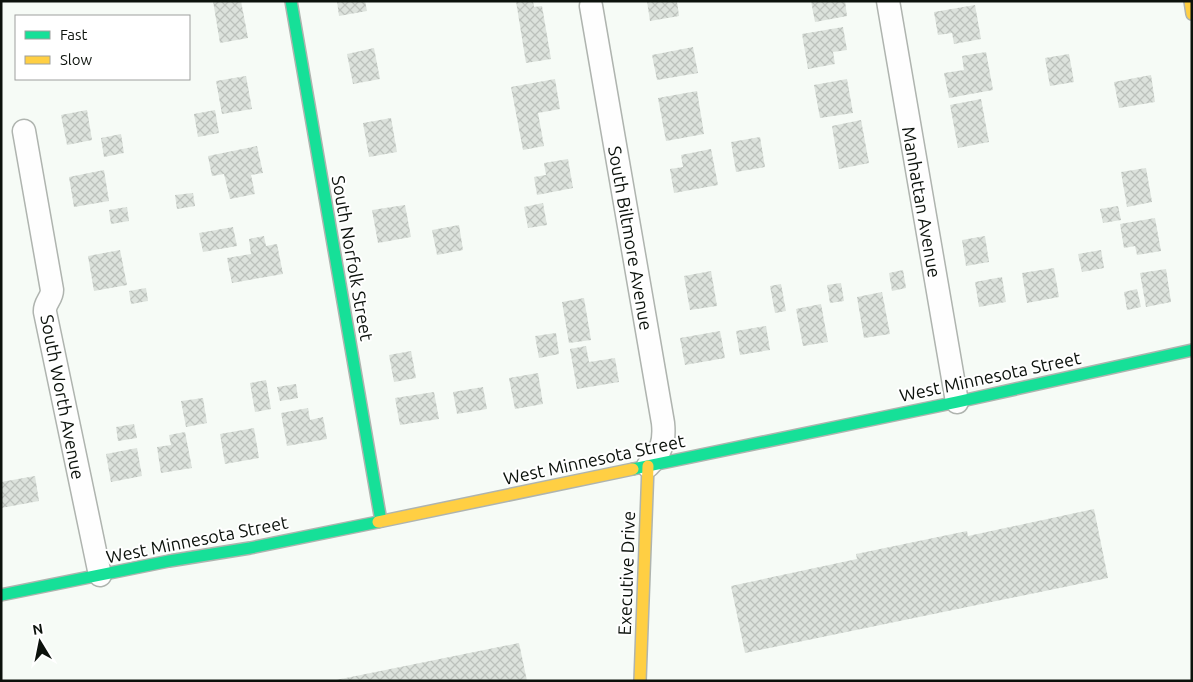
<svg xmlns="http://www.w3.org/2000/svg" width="1193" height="682" viewBox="0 0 1193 682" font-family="Ubuntu,sans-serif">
	<defs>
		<pattern id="building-cross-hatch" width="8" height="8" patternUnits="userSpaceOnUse" patternTransform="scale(1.25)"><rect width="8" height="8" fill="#dce2dc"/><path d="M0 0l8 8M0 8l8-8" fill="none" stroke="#bcc1bc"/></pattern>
	</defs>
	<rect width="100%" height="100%" fill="#f6fbf6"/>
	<g fill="url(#building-cross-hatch)">
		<path d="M213,1H241L248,38L220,43Z"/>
		<path d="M337,1H365L367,11L339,16Z"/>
		<path d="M516,1H533L534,7L542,6L551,59L526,63Z"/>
		<path d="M647,1H677L679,16L650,21Z"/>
		<path d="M811,1H845L847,16L815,22Z"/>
		<path d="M975,5L981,39L954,44L952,33L938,35L934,12Z"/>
		<path d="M843,27L847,50L833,52L835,64L808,69L802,34Z"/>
		<path d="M693,47L698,73L657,80L652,55Z"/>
		<path d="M374,48L380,79L353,84L347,54Z"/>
		<path d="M986,52L993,90L949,98L944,73L964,70L962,56Z"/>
		<path d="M1069,54L1074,82L1050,86L1045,58Z"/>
		<path d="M1151,75L1155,102L1119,108L1114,82Z"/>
		<path d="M246,76L252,109L222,114L216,81Z"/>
		<path d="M555,79L560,109L538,113L544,146L523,150L511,87Z"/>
		<path d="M847,79L853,113L820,118L814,85Z"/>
		<path d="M697,91L704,134L666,141L658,98Z"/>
		<path d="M981,99L989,142L958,148L950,105Z"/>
		<path d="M87,110L92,140L67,145L61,115Z"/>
		<path d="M215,110L219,133L198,137L194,114Z"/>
		<path d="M391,118L397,152L369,157L363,123Z"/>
		<path d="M861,120L869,163L839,169L832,126Z"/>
		<path d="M121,134L124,153L104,157L101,138Z"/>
		<path d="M760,137L765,167L736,172L731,142Z"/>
		<path d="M257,146L263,173L251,175L255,194L230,199L224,174L212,176L208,156Z"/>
		<path d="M711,149L718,185L674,193L670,169L683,167L681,155Z"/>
		<path d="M568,159L573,188L537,195L534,177L546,175L544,163Z"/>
		<path d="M1146,168L1152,202L1127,207L1121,172Z"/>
		<path d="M104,170L109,201L74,207L69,177Z"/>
		<path d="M193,193L195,206L177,209L175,195Z"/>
		<path d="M543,203L547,225L528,228L524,207Z"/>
		<path d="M405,205L411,237L378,243L372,210Z"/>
		<path d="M1118,206L1121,220L1103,223L1100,209Z"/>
		<path d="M127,207L129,221L111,224L109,210Z"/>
		<path d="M1155,218L1161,251L1137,255L1135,246L1124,248L1120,224Z"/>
		<path d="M459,225L463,250L437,255L432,230Z"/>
		<path d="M233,227L237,246L203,252L199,233Z"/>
		<path d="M264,236L266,246L277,244L283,274L232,283L227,258L251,254L249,239Z"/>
		<path d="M985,236L989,262L966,266L962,240Z"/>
		<path d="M120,250L127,285L94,291L88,256Z"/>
		<path d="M1101,250L1104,268L1082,272L1078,254Z"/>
		<path d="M1054,268L1059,297L1027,303L1022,273Z"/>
		<path d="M1166,269L1171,302L1146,307L1140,273Z"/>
		<path d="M903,270L906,288L892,291L889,273Z"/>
		<path d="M711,271L717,306L690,310L684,276Z"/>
		<path d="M1002,277L1006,302L979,307L975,282Z"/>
		<path d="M841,283L844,301L830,303L827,285Z"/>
		<path d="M781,284L786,311L775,313L770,286Z"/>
		<path d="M146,288L148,301L131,304L129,291Z"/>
		<path d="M1137,289L1141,307L1127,310L1124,292Z"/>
		<path d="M882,292L890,334L864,338L857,297Z"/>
		<path d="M584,298L591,340L569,343L562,302Z"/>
		<path d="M821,304L828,342L803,346L796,309Z"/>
		<path d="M766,326L770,350L740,355L736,331Z"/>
		<path d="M720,331L725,358L685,365L680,338Z"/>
		<path d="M556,333L559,354L539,358L535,336Z"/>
		<path d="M586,346L589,362L615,358L619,382L577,389L570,349Z"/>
		<path d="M411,351L416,378L394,382L389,355Z"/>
		<path d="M538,373L543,404L515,409L509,378Z"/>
		<path d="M266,380L271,409L255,412L250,383Z"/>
		<path d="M296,384L298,398L280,401L277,387Z"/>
		<path d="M483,387L487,409L457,414L453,392Z"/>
		<path d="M434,392L439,419L400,425L395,398Z"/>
		<path d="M203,398L207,423L186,427L181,401Z"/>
		<path d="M308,408L310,420L323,417L327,439L287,446L281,413Z"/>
		<path d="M134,424L137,438L118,441L116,427Z"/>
		<path d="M254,428L259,458L225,464L220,434Z"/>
		<path d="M185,432L192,468L161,473L157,447L171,445L169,435Z"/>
		<path d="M137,448L142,476L111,482L106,454Z"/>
		<path d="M35,476L39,501L1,508V482Z"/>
		<path d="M1094,509L1108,578L745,653L731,586L857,559L856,554L967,531L968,536Z"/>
		<path d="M519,643L527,681H336V680Z"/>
	</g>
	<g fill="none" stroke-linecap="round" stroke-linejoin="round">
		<g stroke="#afb4af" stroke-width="25">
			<g id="street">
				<path d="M888,1L957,402"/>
				<path d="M591,6L663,423C665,442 661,453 648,466"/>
				<path d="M24,131L52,290C52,299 44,303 45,312L100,575"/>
			</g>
		</g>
		<g stroke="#afb4af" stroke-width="14">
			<g id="fast">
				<path d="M291,1L381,521"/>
				<path d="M633,469L957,402L1192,350"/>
				<path d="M1,595L169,561L250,548L378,522"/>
			</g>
		</g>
		<g stroke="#afb4af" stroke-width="14">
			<g id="slow">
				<path d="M1190,1L1192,14"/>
				<path d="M378,522L633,469"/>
				<path d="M640,681L648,466"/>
			</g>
		</g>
		<use href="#street" stroke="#fefefe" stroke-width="22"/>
		<use href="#fast" stroke="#16e098" stroke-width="11"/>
		<use href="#slow" stroke="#ffcf43" stroke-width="11"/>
	</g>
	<g text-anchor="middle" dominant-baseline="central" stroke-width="4" stroke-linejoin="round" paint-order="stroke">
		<g font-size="18" fill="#0c120c" stroke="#fff">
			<text transform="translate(922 202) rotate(80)">Manhattan Avenue</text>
			<text transform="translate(631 238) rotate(80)">South Biltmore Avenue</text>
			<text transform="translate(353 258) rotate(80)">South Norfolk Street</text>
			<text transform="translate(990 376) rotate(-12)">West Minnesota Street</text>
			<text transform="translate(63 397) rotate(79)">South Worth Avenue</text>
			<text transform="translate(594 459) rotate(-12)">West Minnesota Street</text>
			<text transform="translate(197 539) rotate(-11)">West Minnesota Street</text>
			<text transform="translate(626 573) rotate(-88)">Executive Drive</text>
		</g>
	</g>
	<rect width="1193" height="682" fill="none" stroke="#0c120c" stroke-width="5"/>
	<rect x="15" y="15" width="175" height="65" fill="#ffffff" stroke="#9ea09e"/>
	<rect x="25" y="31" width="25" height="8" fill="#16e098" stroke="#9ea09e"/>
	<text x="60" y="40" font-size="15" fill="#0c120c">Fast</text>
	<rect x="25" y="56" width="25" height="8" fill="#ffcf43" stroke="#9ea09e"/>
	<text x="60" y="65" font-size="15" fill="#0c120c">Slow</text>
	<g transform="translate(40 642) rotate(350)" stroke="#ffffff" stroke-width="4" paint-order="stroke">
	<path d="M0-4L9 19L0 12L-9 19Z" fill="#0c120c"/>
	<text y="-8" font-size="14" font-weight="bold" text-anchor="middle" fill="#0c120c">N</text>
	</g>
</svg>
